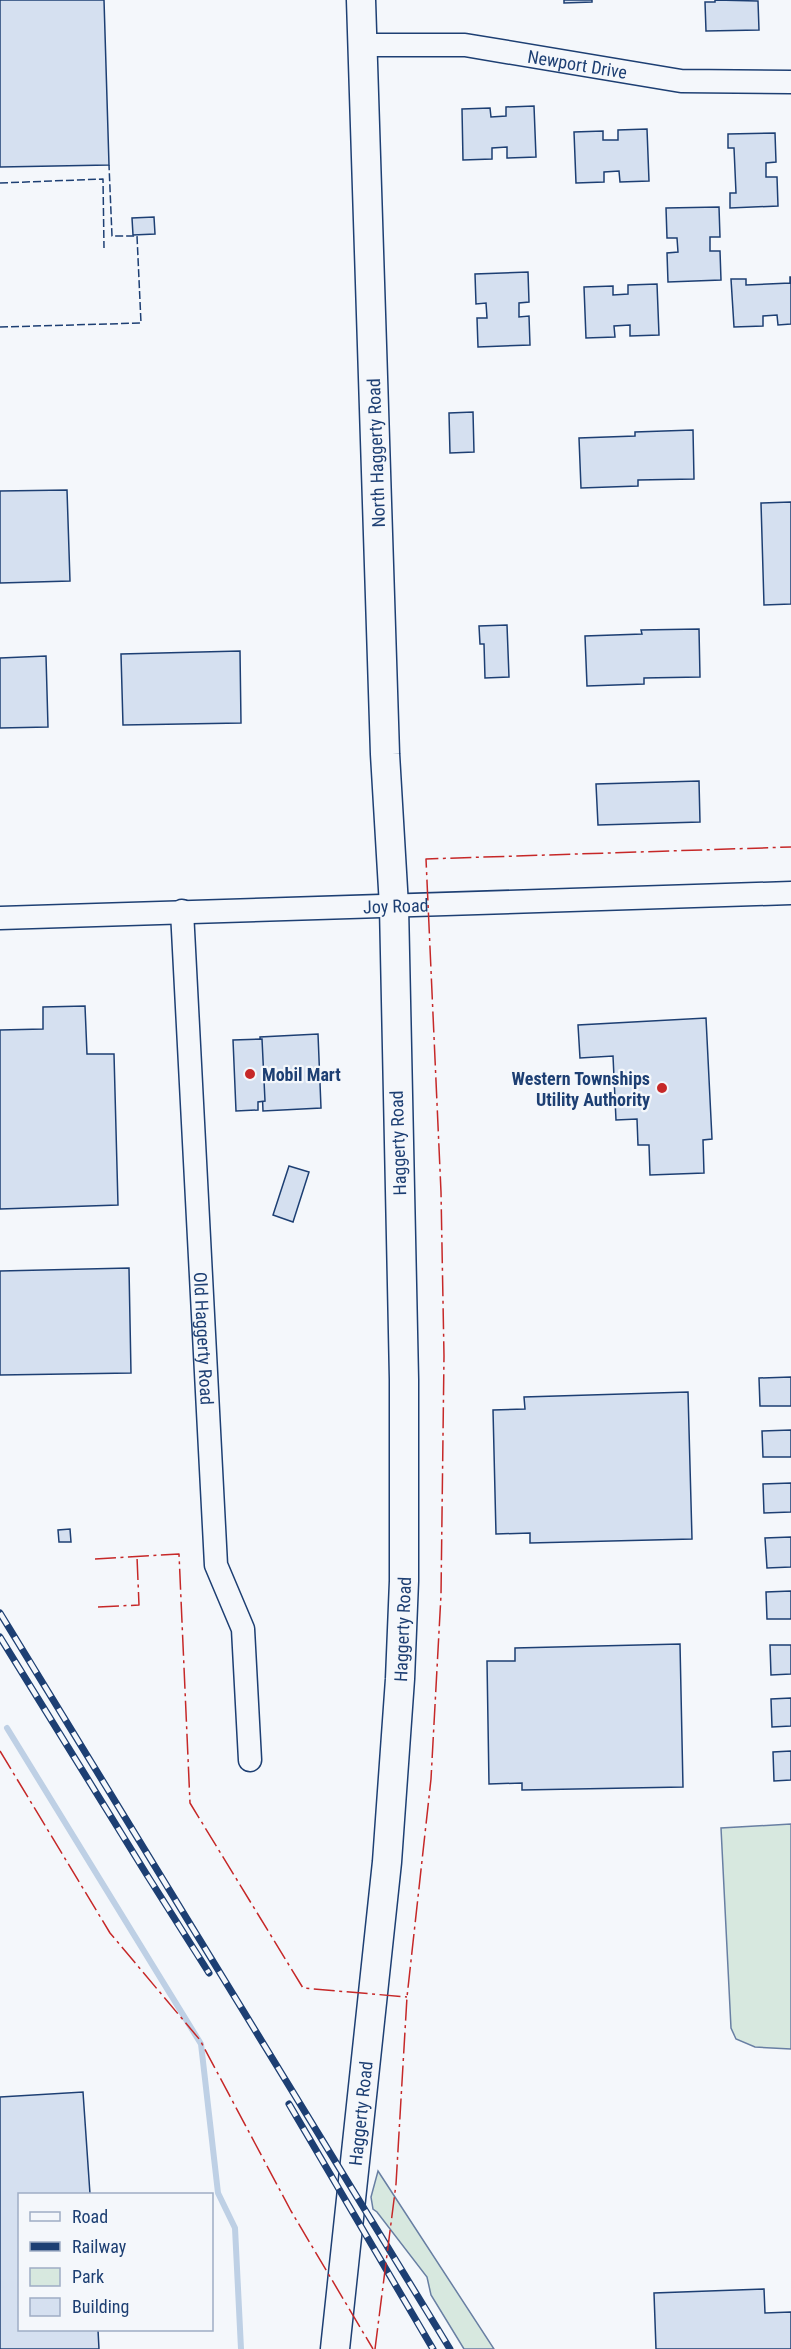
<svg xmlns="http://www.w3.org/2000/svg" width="791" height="2349" viewBox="0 0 791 2349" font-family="'Roboto Condensed',sans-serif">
	<rect width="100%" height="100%" fill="#f4f7fb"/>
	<g fill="#d7e8df" stroke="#687fa3" stroke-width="1.5">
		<path d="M791,1824V2049L755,2047L736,2039L731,2028L721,1828Z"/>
		<path d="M378,2171L494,2349H464L431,2295L427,2277L377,2212L373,2209L371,2197Z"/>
	</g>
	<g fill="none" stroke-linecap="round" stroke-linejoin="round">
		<path stroke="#bed0e5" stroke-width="6" d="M7,1728L201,2044L218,2193L235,2228L241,2349"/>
	</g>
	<g fill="#d5e0f0" stroke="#1d3f73" stroke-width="1.5">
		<path d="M0,0H104L109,165L0,167Z"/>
		<path d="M564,0H592V2L564,3Z"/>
		<path d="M715,0L758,1L759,30L706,31L705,2H715Z"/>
		<path d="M534,106L536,157L507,158V147L492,148V159L463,160L462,109L490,108L491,117L506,116V107Z"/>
		<path d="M647,129L649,181L620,182L619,171L604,172V182L576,183L574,132L603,131V140H618V130Z"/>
		<path d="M775,133L776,162L766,163V177H777L778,206L730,208V193H736L734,148H728V134Z"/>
		<path d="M719,207L720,237H710V251H720L721,280L668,282L667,253L678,252L677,238H667L666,208Z"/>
		<path d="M154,217L155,234L133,235L132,218Z"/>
		<path d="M528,272L529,302L519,303V317L529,316L530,345L478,347L477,318H487L486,303L476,304L475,274Z"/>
		<path d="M790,277H791V324L778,325L777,315L763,316V326L734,327L731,279H746V285L790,283Z"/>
		<path d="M657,284L659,335L630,336V325L614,326L615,337L586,338L584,287L613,286V295L628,294V285Z"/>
		<path d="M473,412L474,452L450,453L449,413Z"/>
		<path d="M693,430L694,479L638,480V486L581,488L579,438L635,436V432Z"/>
		<path d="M67,490L70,581L0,583V491Z"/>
		<path d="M791,502V604L764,605L761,503Z"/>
		<path d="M507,625L509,677L485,678L484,644H480L479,626Z"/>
		<path d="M699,629L700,677L644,678V684L587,686L585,636L642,634L641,630Z"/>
		<path d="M240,651L241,723L123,725L121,654Z"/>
		<path d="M46,656L48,727L0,728V658Z"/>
		<path d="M699,781L700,822L598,825L596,784Z"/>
		<path d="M85,1006L87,1054H114L118,1205L0,1209V1030L43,1029V1007Z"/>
		<path d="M706,1018L712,1139L703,1140L704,1173L650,1175L649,1145H638L637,1119L616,1120L613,1056L580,1058L578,1025Z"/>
		<path d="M318,1034L321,1108L263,1111L260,1037Z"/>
		<path d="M262,1039L265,1101L258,1102V1110L236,1111L233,1040Z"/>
		<path d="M289,1166L309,1172L293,1222L273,1215Z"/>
		<path d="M129,1268L131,1373L0,1375V1271Z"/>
		<path d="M791,1377V1406H760L759,1378Z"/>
		<path d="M688,1392L692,1539L530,1543V1533L496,1534L493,1410L525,1409L524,1397Z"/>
		<path d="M791,1430V1457H763L762,1431Z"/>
		<path d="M791,1483V1512L764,1513L763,1484Z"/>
		<path d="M70,1529L71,1542H59L58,1530Z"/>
		<path d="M791,1537V1567L767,1568L765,1538Z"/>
		<path d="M791,1591V1619H767L766,1592Z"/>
		<path d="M680,1644L683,1787L522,1790V1783L489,1784L487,1661H515V1648Z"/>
		<path d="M770,1645H791V1674L771,1675Z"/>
		<path d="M791,1698V1726L772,1727L771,1699Z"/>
		<path d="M791,1751V1780L774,1781L773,1752Z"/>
		<path d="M83,2092L90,2194H20V2330H98L99,2349H0V2097Z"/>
		<path d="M764,2289L765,2313L791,2312V2349H656L654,2293Z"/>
	</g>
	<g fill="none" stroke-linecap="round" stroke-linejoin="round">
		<g stroke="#1d3f73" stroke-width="25">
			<g id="minor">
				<path id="s1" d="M363,45H465L681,81L791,82"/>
				<path id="s2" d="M182,911L216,1565L243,1629L250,1760"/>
				<path id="s3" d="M0,918L791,893"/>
			</g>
		</g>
		<g stroke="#1d3f73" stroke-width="31">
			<g id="major">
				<path id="s4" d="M335,2349L387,1862L400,1679L404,1581V1379L394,906L385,754L361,0"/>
			</g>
		</g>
		<use href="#minor" stroke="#f4f7fb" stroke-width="22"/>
		<use href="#major" stroke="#f4f7fb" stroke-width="28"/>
		<g stroke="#1d3f73" stroke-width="7">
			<g id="rail">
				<path d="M0,1613L450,2349"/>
				<path d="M0,1637L147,1875L209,1973"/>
				<path d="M289,2104L433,2349"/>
			</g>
		</g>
		<use href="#rail" stroke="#f4f7fb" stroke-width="4.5" stroke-dasharray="14" stroke-linecap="butt"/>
		<g stroke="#1d3f73" stroke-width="1.5" stroke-dasharray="8 3" stroke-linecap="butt">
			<path d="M0,183L103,179L104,248"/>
			<path d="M0,327L141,323L137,236H112L109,165"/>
		</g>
		<g stroke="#c62828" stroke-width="1.5" stroke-dasharray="21 4.5 3 4.5" stroke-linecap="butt">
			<path d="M95,1559L179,1554L190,1803L303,1988L407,1997"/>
			<path d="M98,1607L139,1605L137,1557"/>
			<path d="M0,1751L110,1933L200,2040L291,2211L373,2349"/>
			<path d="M375,2349L396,2184L407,1997L431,1779L441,1595L444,1356L441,1192L426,859L791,847"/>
		</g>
	</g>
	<g fill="#c62828" stroke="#f4f7fb" stroke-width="2">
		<circle cx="250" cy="1074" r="6"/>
		<circle cx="662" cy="1088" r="6"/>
	</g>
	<g text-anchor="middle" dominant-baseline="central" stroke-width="4.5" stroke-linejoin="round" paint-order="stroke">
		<g font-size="18" fill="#1d3f73" stroke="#f4f7fb">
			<text stroke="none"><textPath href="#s1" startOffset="216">Newport Drive</textPath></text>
			<text transform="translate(376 453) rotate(-92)">North Haggerty Road</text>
			<text stroke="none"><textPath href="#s3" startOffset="396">Joy Road</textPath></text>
			<text transform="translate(398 1143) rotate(-92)">Haggerty Road</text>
			<text stroke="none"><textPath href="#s2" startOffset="428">Old Haggerty Road</textPath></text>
			<text stroke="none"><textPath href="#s4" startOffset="723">Haggerty Road</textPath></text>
			<text stroke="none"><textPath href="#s4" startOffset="237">Haggerty Road</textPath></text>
		</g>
		<g font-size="18" font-weight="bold" fill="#1d3f73" stroke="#f4f7fb" text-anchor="start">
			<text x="262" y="1074">Mobil Mart</text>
			<text x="650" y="1078" text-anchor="end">Western Townships<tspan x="650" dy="21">Utility Authority</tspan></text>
		</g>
	</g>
	<rect x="18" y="2193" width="195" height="138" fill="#f4f7fb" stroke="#9eadc5" stroke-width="1.5"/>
	<rect x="30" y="2212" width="30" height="9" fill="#f4f7fb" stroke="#9eadc5" stroke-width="1.5"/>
	<text x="72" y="2223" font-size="18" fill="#1d3f73">Road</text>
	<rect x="30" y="2242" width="30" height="9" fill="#1d3f73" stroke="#9eadc5" stroke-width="1.5"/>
	<text x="72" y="2253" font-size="18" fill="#1d3f73">Railway</text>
	<rect x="30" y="2268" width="30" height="18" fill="#d7e8df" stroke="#9eadc5" stroke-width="1.5"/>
	<text x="72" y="2283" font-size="18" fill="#1d3f73">Park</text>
	<rect x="30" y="2298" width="30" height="18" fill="#d5e0f0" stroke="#9eadc5" stroke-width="1.5"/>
	<text x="72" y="2313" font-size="18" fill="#1d3f73">Building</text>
</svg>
